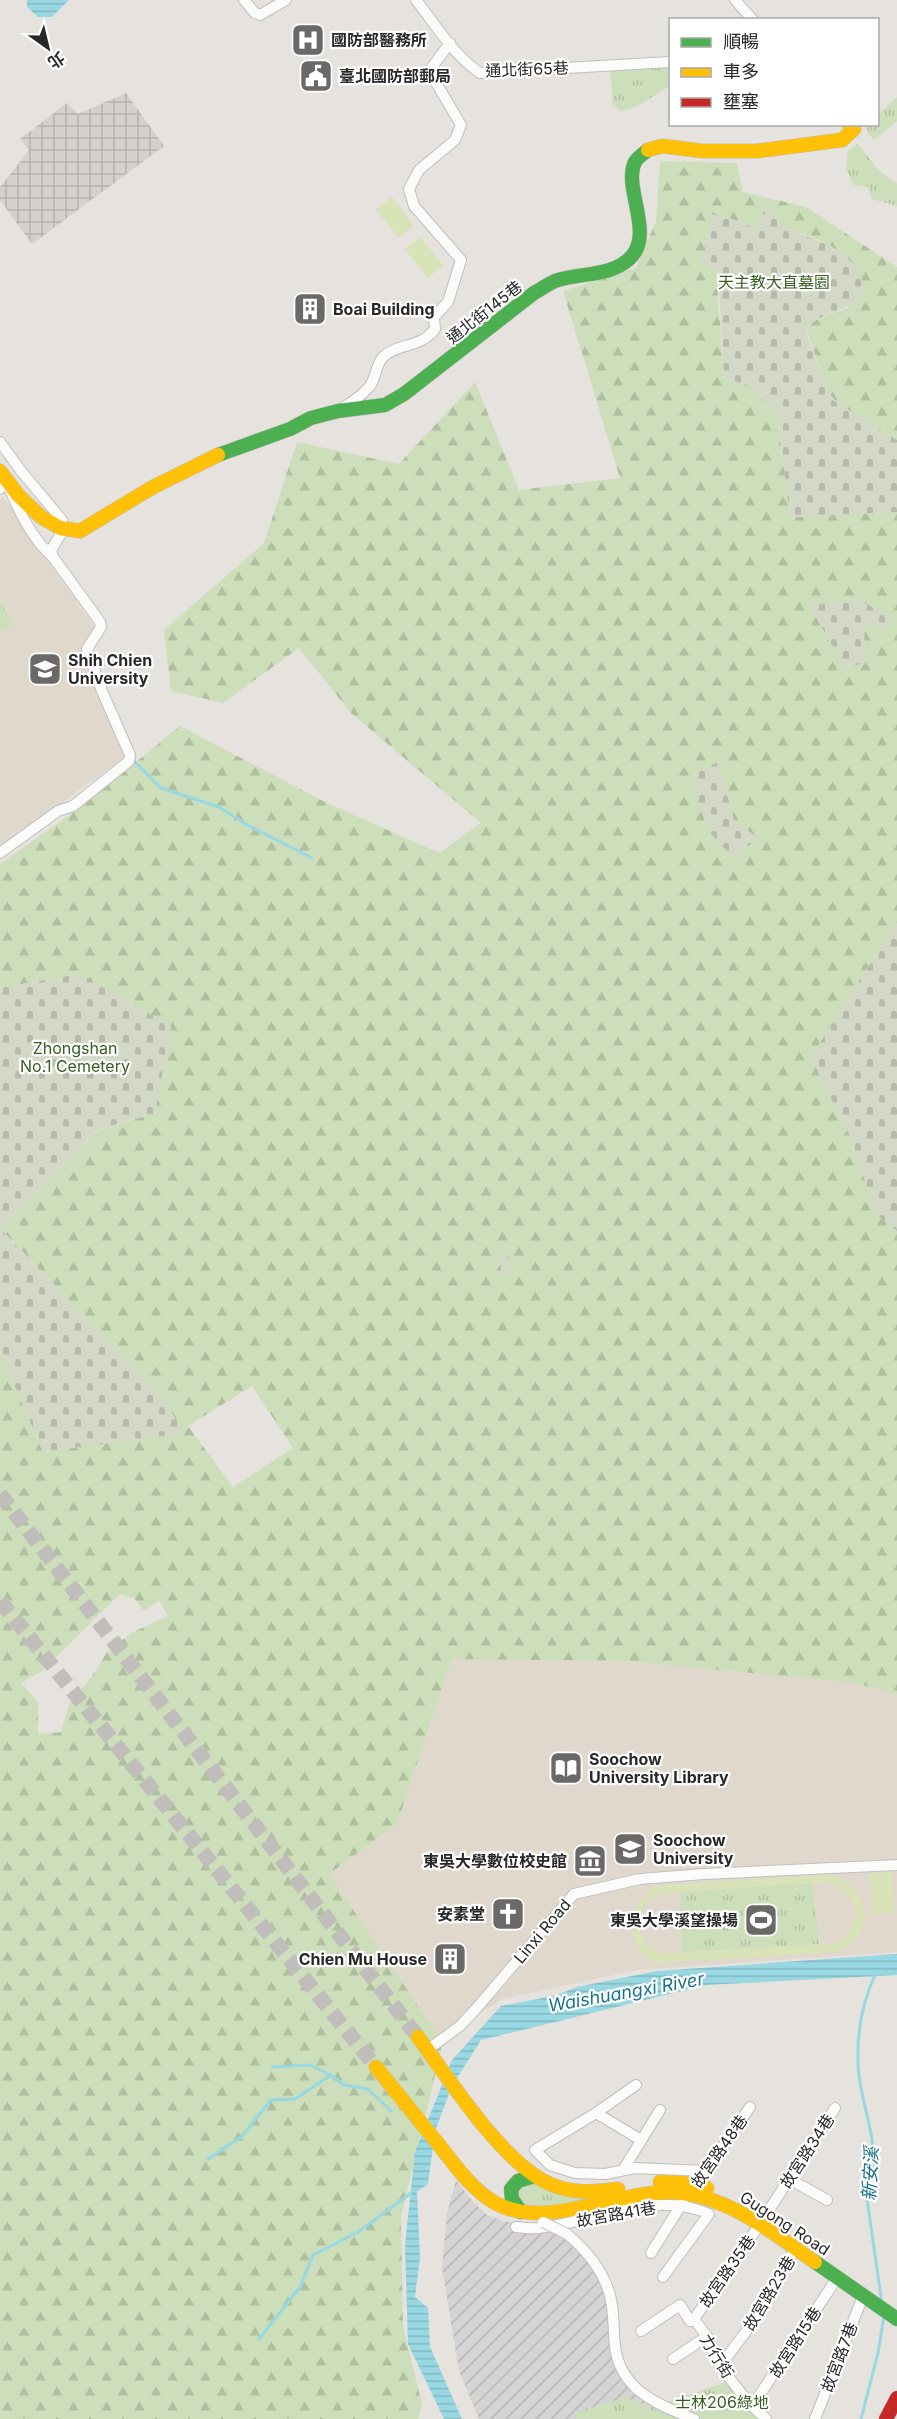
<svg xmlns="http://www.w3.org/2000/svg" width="897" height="2419" viewBox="0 0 897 2419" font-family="Inter,'Noto Sans TC',sans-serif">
	<defs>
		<pattern id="industrial-furrows" width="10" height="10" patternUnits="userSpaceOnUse" patternTransform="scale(1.5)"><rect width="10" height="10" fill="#d6d3d5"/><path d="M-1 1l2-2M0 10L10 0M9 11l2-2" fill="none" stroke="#b8b5b7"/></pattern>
		<pattern id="grass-tufts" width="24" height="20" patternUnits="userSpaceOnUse" patternTransform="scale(1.5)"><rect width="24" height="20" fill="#cddfba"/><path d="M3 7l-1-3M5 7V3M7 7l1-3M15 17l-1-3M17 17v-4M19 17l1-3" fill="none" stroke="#b0bfa0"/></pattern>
		<pattern id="forest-firs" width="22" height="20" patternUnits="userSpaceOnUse" patternTransform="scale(1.5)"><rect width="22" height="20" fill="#cddfba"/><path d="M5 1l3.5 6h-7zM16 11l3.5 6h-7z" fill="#b0bfa0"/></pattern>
		<pattern id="cemetery-stones" width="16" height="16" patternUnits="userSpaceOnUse" patternTransform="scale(1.5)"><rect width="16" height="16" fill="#d4d9c7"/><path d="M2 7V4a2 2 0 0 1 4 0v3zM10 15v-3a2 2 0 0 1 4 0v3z" fill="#b6baab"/></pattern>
		<pattern id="plaza-grid" width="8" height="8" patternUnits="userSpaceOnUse" patternTransform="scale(1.5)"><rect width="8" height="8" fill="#d4d0cc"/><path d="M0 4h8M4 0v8" fill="none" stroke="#b6b3af"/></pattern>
		<pattern id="water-rules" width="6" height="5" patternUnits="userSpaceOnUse" patternTransform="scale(1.5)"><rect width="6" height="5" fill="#98d8e2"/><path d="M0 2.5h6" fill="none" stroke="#83b9c2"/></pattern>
	</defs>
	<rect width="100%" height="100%" fill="#e6e2de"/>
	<path fill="url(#industrial-furrows)" d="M456,2180L474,2203L487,2215L503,2221L526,2224L563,2235L587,2254L602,2282L610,2307L609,2337L633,2390L688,2419H479L459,2371L442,2268L447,2213Z"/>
	<g fill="#e0d8cd">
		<path d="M3,497L96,629L83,651L97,686L96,694L106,715L115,727L127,755L0,848V499Z"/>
		<path d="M452,1659L625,1661L855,1683L897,1694V1952L637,1970L503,1999L465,2022L443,2043L329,1874L397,1824Z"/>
	</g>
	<g fill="url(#grass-tufts)">
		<path d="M670,67V86L634,108L621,111L613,105L610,71Z"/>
		<path d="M897,97V121L874,140L867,132V125L878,124V115Z"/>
		<path d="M858,144L879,171L897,184V206L872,199L868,187L854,185L846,169L848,151Z"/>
		<path d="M0,603L14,623L0,633Z"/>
		<path d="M813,1883L819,1944L682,1952L680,1892Z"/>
		<path d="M524,2181L595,2198L547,2206L518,2204L513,2189Z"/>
		<path d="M729,2381L764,2419H702L665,2403Z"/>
		<path d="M626,2397L677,2419H577L574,2413Z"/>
	</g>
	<path fill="url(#forest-firs)" fill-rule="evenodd" d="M660,161L737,163L743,192L806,207L897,267V440C875,425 837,411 826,388L806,327L821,317L848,308L861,294L822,241L785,227L766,208L756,228L712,212L724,378L749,385L777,413L790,517L897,512V921L811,1057L850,1137L877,1215L897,1231V1694L855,1683L625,1661L452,1659L397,1824L329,1874L443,2043L401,2216L403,2327L422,2404L418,2419H0V1351L43,1452L183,1432L166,1403L0,1228L100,1129L155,1113L79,974L0,988V864L85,804L180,726L321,800L439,853L481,823L351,713L299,648L223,703L171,691L164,630L264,543L297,442L399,464L475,382L519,490L620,478L563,291L636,268L656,221ZM893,619L885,630L864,623ZM252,1386L293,1448L233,1487L188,1426ZM120,1594L135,1599L144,1611L159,1601L168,1616L131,1633L107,1652L92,1676L69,1704L61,1732L38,1734V1702L21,1683L42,1671Z"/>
	<g fill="url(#cemetery-stones)">
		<path d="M766,208C773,214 779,223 787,227C820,246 848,241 864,285C855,310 844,307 823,316C817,319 812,323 806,327L807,334L826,388L833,400L897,440V512L790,517L777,413L749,385L724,378L718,272L701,263L712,212L756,228Z"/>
		<path d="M857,599L893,618L886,630L864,623L865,661L846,670L809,605Z"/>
		<path d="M718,762L734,820L758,838L733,858L707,829L691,776Z"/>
		<path d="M897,921V1231L877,1215L850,1137L811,1057Z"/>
		<path d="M79,974L171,1026L155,1113L99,1129L0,1228L166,1403L184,1433L43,1452L0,1351V988Z"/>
		<path d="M507,1256L514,1263L507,1276L496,1271L501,1264L495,1258Z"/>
	</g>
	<g fill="#d8e3b8" fill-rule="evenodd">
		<path d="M392,197L414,226L398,238L376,209Z"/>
		<path d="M421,237L443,266L427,278L405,249Z"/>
		<path d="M891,1872L895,1913L873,1915L869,1874Z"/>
		<path d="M831,1874C871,1887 877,1934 837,1952L657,1963C623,1950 627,1905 654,1886ZM813,1883C819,1883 827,1882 832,1884C860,1891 863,1930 838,1943L659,1954C632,1941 633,1904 661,1893Z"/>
	</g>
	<path fill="url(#plaza-grid)" d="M126,93L164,146L32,244L0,200V187L29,150L20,139L67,103L78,114Z"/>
	<g fill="url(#water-rules)">
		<path d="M27,0H69L52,17H38L27,7Z"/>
		<path d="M897,1954V1975L706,1985L481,2040L452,2086L435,2131L428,2184L417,2192L420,2258L415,2297L428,2308L430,2347L462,2419H444L408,2344L405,2245L415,2152L452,2060L501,2006L557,1995L577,1987L657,1971Z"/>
	</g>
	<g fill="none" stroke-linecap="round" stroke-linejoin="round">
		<g stroke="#98d8e2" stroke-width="3">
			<path d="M134,758V761L161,788L219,807L247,825L312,858"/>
			<path d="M876,1973C863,2000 857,2032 858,2062C858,2105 887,2151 866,2192L882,2304"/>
			<path d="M272,2067L310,2065L331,2075"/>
			<path d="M208,2159L241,2137L271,2100L295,2099L331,2075L344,2085L368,2089L391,2111"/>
			<path d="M259,2339L300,2287L313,2255L358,2232L411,2193"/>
			<path d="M861,2419L878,2353L884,2316"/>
		</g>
		<g stroke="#c0bdba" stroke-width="15" stroke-dasharray="15 8" stroke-linecap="butt">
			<path d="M0,1494L418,2037"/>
			<path d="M0,1601L376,2067"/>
		</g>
		<g stroke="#c0bfbf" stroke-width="12">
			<g id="street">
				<path d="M244,0L255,13L260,15L286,0"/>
				<path d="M416,0C435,24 454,56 480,73L670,62"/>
				<path d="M735,0L753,20"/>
				<path d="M340,410C350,403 362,396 369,387C376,379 376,364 383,357C399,342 420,349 435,329L434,317L448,302L461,260L414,206L409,189L419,170L455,140L461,125L429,71L450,43"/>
				<path d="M0,442L21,471L62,520L64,529L51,550L53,557L100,622L101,627L87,649L102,691L130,755L129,761L73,806L58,811L0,853"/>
				<path d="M0,489L7,482C16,506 33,541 53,557"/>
				<path d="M434,2045L460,2026L475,2010L574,1894L640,1879L704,1874L897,1865"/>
				<path d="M636,2085L596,2113L535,2150L550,2165L575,2173L605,2174L635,2168L706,2171"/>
				<path d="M596,2113L641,2140"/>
				<path d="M623,2170L660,2110"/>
				<path d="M703,2175L750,2107"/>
				<path d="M789,2179L827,2200"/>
				<path d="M516,2227C524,2228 532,2229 539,2228C595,2222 654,2189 709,2214L663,2277"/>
				<path d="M567,2234C585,2249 600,2266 608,2289C621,2324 602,2356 637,2389C653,2403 674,2411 694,2419"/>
				<path d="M651,2253L683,2202"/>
				<path d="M694,2319L760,2224L835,2108"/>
				<path d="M694,2319L708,2338L720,2366L749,2403L766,2419"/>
				<path d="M641,2331L680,2305L690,2321L694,2319"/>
				<path d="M673,2359L706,2337"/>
				<path d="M720,2366L757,2317L779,2280L780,2272L796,2248"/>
				<path d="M753,2405L837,2278"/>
				<path d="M815,2419L863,2296"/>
			</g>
		</g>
		<g stroke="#c0bfbf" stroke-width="15">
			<g id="fast">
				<path d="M218,455L290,429L311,418L338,411L385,405L404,394L534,293C542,289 550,282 558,280C582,273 609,276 628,260C657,236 622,188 635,162C637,158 644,153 648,150"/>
				<path d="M521,2212L512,2199L511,2189L518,2181L534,2176"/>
				<path d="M815,2262L897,2319"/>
			</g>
		</g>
		<g stroke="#c0bfbf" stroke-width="15">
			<g id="slow">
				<path d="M648,150L662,146L702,151H757L842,140L854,129L849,124"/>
				<path d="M0,471L18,495L41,517L60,528L80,531L153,487L218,455"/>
				<path d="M418,2037C449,2079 503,2164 550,2184C572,2194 595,2192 618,2189"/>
				<path d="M376,2067C397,2093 418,2119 439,2145C455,2165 470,2187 492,2201C546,2235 623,2185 683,2193C734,2200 774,2234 815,2262"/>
				<path d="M660,2182L684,2183L707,2188"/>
			</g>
		</g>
		<g stroke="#c0bfbf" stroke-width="15">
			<path id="jam" d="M886,2419L897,2398"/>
		</g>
		<use href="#street" stroke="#fbfbfa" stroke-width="10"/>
		<use href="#fast" stroke="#4caf50" stroke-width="14"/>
		<use href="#slow" stroke="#ffc107" stroke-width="14"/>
		<use href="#jam" stroke="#c62828" stroke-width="14"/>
		<g stroke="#c0bfbf" stroke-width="12" stroke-linecap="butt">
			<path id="street-bridge" d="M543,2222L567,2234"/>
		</g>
		<use href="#street-bridge" stroke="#fbfbfa" stroke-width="10"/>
	</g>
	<defs>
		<g id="hospital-square" transform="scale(1.725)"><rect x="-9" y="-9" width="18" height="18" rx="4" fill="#6a6968" stroke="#fff"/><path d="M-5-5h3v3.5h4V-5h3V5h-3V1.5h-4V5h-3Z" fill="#fff"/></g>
		<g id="civic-square" transform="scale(1.725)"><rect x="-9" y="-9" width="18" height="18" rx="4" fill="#6a6968" stroke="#fff"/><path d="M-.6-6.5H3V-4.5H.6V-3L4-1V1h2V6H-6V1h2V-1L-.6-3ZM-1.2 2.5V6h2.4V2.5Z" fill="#fff"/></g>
		<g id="building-square" transform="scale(1.725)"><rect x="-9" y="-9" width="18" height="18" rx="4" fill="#6a6968" stroke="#fff"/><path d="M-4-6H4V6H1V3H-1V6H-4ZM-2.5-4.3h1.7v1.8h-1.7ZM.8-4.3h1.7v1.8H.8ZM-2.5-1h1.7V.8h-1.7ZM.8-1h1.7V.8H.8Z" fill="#fff"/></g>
		<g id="university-square" transform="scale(1.725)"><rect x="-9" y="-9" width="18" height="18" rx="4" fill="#6a6968" stroke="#fff"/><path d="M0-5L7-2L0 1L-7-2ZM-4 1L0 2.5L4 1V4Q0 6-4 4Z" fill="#fff"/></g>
		<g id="library-square" transform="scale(1.725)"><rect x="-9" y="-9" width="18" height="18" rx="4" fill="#6a6968" stroke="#fff"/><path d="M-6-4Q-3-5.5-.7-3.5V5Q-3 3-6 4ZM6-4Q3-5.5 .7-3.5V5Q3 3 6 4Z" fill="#fff"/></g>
		<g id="museum-square" transform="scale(1.725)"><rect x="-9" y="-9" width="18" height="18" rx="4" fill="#6a6968" stroke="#fff"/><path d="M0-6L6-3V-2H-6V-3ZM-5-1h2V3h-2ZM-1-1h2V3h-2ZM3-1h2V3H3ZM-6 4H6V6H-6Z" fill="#fff"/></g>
		<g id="church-square" transform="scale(1.725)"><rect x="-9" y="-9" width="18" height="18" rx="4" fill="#6a6968" stroke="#fff"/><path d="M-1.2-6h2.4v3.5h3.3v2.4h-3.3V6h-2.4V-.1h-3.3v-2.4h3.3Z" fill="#fff"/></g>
		<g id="stadium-square" transform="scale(1.725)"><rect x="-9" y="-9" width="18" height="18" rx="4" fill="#6a6968" stroke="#fff"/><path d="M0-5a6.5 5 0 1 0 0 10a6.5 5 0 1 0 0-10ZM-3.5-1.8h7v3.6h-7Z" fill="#fff"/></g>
	</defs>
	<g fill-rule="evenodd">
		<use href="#hospital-square" x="308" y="40"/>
		<use href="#civic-square" x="316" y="76"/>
		<use href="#building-square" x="310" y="309"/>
		<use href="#university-square" x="45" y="669"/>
		<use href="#library-square" x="566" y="1768"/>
		<use href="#university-square" x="630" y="1849"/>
		<use href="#museum-square" x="590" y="1861"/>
		<use href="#church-square" x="508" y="1914"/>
		<use href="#stadium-square" x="761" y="1920"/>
		<use href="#building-square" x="450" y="1959"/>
	</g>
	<g text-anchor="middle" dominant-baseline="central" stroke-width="4.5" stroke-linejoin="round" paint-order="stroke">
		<g font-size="16" font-weight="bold" fill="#282828" stroke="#fff" text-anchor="start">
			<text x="331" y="40">國防部醫務所</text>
			<text x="339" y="76">臺北國防部郵局</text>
			<text x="333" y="309">Boai Building</text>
			<text x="68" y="660">Shih Chien<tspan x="68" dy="18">University</tspan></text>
			<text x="589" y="1759">Soochow<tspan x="589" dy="18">University Library</tspan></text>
			<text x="653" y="1840">Soochow<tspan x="653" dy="18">University</tspan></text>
			<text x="567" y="1861" text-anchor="end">東吳大學數位校史館</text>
			<text x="485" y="1914" text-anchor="end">安素堂</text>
			<text x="738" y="1920" text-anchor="end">東吳大學溪望操場</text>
			<text x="427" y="1959" text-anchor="end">Chien Mu House</text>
		</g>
		<g font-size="16" fill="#282828" stroke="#fff">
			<text transform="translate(527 69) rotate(-2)">通北街65巷</text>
			<text transform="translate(484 312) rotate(-38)">通北街145巷</text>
			<text transform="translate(542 1931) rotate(-50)">Linxi Road</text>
			<text transform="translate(719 2151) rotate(-55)">故宮路48巷</text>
			<text transform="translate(807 2151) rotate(-57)">故宮路34巷</text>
			<text transform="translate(616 2214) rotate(-10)">故宮路41巷</text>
			<text transform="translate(785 2223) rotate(33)">Gugong Road</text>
			<text transform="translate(727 2271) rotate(-55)">故宮路35巷</text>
			<text transform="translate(769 2293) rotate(-59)">故宮路23巷</text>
			<text transform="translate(795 2342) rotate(-57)">故宮路15巷</text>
			<text transform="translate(717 2356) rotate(58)">力行街</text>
			<text transform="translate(839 2357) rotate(-69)">故宮路7巷</text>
		</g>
		<g font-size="16" fill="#345f1f" stroke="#fff">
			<text x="774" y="282">天主教大直墓園</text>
			<text x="75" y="1048">Zhongshan<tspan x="75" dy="18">No.1 Cemetery</tspan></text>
			<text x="722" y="2402">士林206綠地</text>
		</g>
		<g font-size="18" font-style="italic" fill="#18728d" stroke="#fff">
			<text transform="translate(626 1992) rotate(-10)">Waishuangxi River</text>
			<text transform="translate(870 2174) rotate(-87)">新安溪</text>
		</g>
	</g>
	<rect x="669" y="18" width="210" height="108" fill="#ffffff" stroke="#a9a9a9" stroke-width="1.5"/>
	<rect x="681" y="38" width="30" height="9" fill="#4caf50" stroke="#a9a9a9" stroke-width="1.5"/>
	<text x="723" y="48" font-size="18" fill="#282828">順暢</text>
	<rect x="681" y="68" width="30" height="9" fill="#ffc107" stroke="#a9a9a9" stroke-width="1.5"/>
	<text x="723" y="78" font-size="18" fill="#282828">車多</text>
	<rect x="681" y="98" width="30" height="9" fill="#c62828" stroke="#a9a9a9" stroke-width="1.5"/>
	<text x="723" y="108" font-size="18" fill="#282828">壅塞</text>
	<g transform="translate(48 48) rotate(146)" stroke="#ffffff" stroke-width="4.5" paint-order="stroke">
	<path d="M0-4.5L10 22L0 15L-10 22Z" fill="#282828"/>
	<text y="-9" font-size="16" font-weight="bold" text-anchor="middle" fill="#282828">北</text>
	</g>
</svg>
